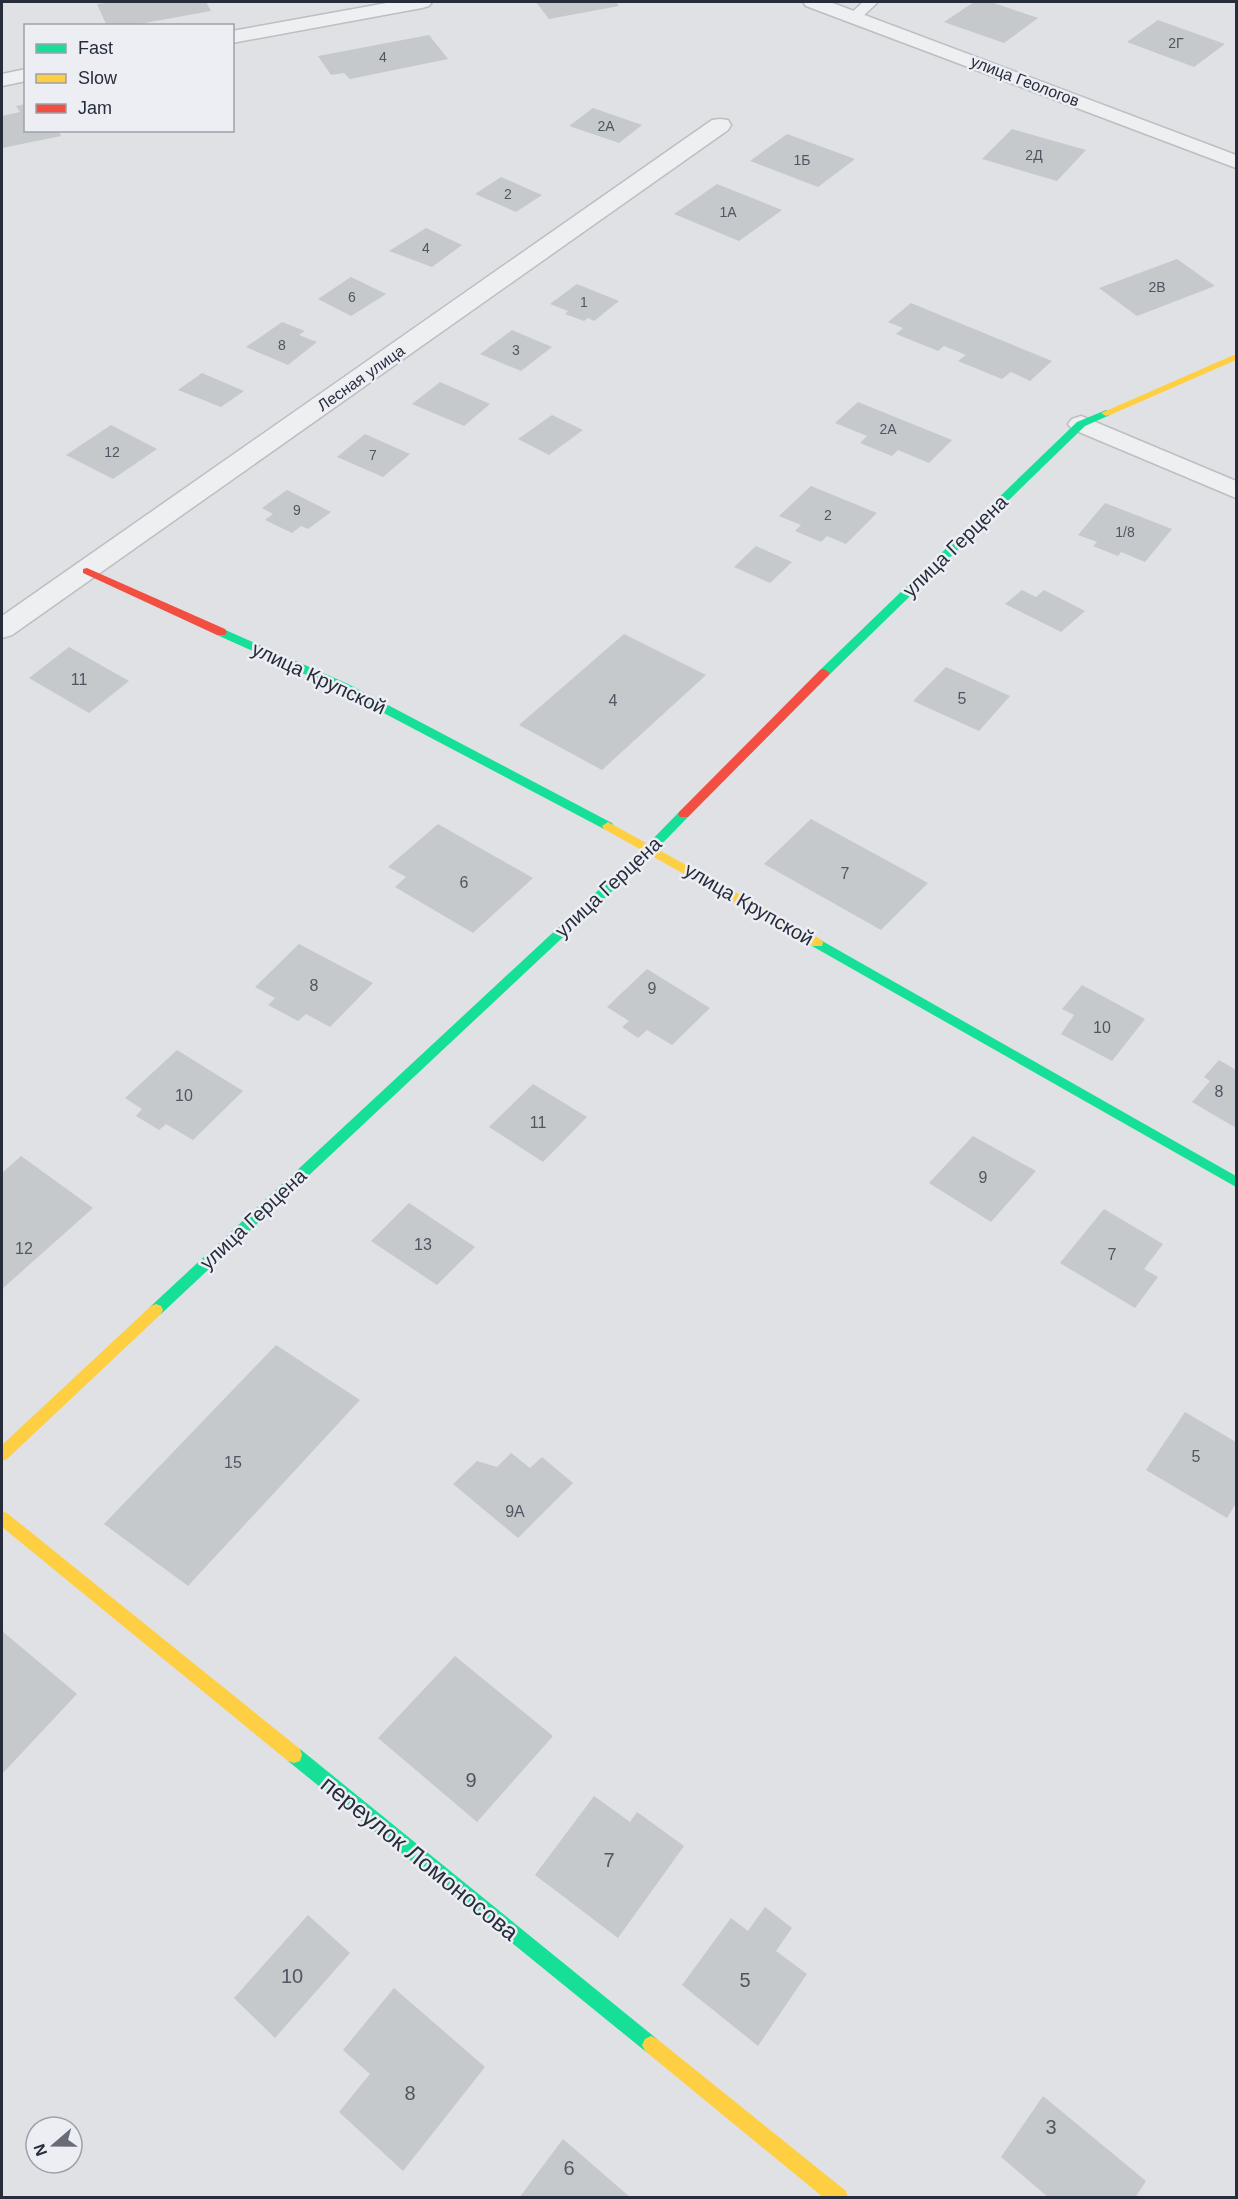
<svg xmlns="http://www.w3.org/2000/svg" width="1238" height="2199" viewBox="0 0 1238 2199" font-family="Arial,sans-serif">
	<rect width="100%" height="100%" fill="#dfe1e4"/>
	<g fill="#c6c9cc">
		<path d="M114,2H206L211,11L128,26H107L97,4Z"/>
		<path d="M536,2H616L619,6L549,19Z"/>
		<path d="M974,2H991L1038,18L1004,43L944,22Z"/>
		<path d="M1158,20L1225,44L1194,67L1127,42Z"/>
		<path d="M429,35L448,59L350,79L344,73L331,75L318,56Z"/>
		<path d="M26,104V130H58L61,136L2,148V116L20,112L16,106Z"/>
		<path d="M593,108L642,125L619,143L569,126Z"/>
		<path d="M1012,129L1086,150L1057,181L982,159Z"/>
		<path d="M787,134L855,159L818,187L750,161Z"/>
		<path d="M501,177L542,195L516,212L475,194Z"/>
		<path d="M717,184L782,210L739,241L674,214Z"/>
		<path d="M426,228L462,245L432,267L389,251Z"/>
		<path d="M1177,259L1215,286L1137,316L1099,288Z"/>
		<path d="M351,277L386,294L351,316L318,299Z"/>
		<path d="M577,284L619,301L594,321L588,318L584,321L565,314L568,311L550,304Z"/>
		<path d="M911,303L1052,361L1030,381L1011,372L1002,379L958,361L966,355L944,346L938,351L896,334L903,328L888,322Z"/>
		<path d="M282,322L305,331L299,335L317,342L288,365L246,347Z"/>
		<path d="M512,330L552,347L521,371L480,354Z"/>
		<path d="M202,373L244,391L221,407L178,390Z"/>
		<path d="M440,382L490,404L464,426L412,404Z"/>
		<path d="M858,402L952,440L929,463L898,450L892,456L860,443L867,436L835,423Z"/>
		<path d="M552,415L583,430L549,455L518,439Z"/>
		<path d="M111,425L157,449L113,479L66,455Z"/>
		<path d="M365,434L410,454L383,477L337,457Z"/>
		<path d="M811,486L877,513L846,544L827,536L821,542L795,531L801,525L779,516Z"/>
		<path d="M287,490L331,512L308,529L301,526L292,533L265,520L273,514L262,508Z"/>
		<path d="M1105,503L1172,529L1145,562L1121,552L1118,556L1093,546L1097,542L1078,535Z"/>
		<path d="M756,546L792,562L770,583L734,567Z"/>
		<path d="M1022,590L1036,597L1044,590L1085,611L1061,632L1005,604Z"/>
		<path d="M624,634L706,675L602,770L519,725Z"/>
		<path d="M69,647L129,681L89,713L29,678Z"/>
		<path d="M946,667L1010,696L979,731L913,701Z"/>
		<path d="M811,819L928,883L881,930L764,864Z"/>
		<path d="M438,824L533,878L473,933L395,887L406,877L388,867Z"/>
		<path d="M299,944L373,983L330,1027L306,1014L298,1021L268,1005L275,998L255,987Z"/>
		<path d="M647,969L710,1008L672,1045L647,1030L638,1038L622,1027L629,1021L607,1007Z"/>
		<path d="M1082,985L1145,1019L1112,1061L1061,1034L1074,1015L1062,1009Z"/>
		<path d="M177,1050L243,1091L193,1140L166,1124L159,1130L136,1116L142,1109L125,1098Z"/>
		<path d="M1219,1060L1236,1070V1128L1192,1102L1210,1081L1204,1077Z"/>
		<path d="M533,1084L587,1117L543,1162L489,1127Z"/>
		<path d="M973,1136L1036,1171L991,1222L929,1183Z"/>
		<path d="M21,1156L93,1208L2,1289V1173Z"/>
		<path d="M409,1203L475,1247L437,1285L371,1241Z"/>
		<path d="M1104,1209L1163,1244L1144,1269L1158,1277L1135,1308L1060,1263Z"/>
		<path d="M276,1345L360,1400L188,1586L104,1524Z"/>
		<path d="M1185,1412L1236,1442V1503L1227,1518L1146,1470Z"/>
		<path d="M511,1453L530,1468L542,1457L573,1483L518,1538L453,1484L477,1461L497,1467Z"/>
		<path d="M2,1631L77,1694L2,1774Z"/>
		<path d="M455,1656L553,1736L477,1822L378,1738Z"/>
		<path d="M594,1796L630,1822L637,1812L684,1846L618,1938L535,1875Z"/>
		<path d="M765,1907L792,1928L776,1951L807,1974L758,2046L682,1985L731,1918L748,1931Z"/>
		<path d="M308,1915L350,1953L275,2038L234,1998Z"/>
		<path d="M394,1988L485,2067L403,2171L339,2112L370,2074L343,2050Z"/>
		<path d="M1043,2096L1146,2181L1135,2198H1049L1001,2157Z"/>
		<path d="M563,2139L631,2198H519Z"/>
	</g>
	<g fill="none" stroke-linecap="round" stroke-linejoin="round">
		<g stroke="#bcbec1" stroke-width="3">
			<path id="lane" d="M863,2H878L859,20H849L847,17Z"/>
		</g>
		<g stroke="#bcbec1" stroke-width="3">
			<g id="street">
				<path d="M392,2H432L429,6L422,8L232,43V31Z"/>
				<path d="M803,2H830L1236,155V168L806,6Z"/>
				<path d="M26,69V81L2,86V74Z"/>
				<path d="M720,119L728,120L731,125L728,130L12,635L2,638V616L712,120Z"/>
				<path d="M1081,416L1236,481V498L1072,429L1068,424L1072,419Z"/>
			</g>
		</g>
		<use href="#lane" fill="#eeeff0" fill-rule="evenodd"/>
		<use href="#street" fill="#eeeff0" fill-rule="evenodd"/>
		<g fill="#16e098" fill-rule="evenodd">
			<path d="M1106,410L1111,413L1110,415L1085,426L828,676H820V670L1077,422Z"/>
			<path d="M221,628L348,684L612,823L614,826L612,829H604L340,690L217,635V629Z"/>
			<path d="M684,810L688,811L690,814L688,817L655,851L161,1314L156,1316L151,1314L149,1310L151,1306L647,845L680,811Z"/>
			<path d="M817,938L1236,1176V1187L812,946L811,943L812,940Z"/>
			<path d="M294,1747L300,1749L657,2039L660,2045L657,2051L651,2054L645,2051L288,1761L286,1755L288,1749Z"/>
		</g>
		<g fill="#ffcf43" fill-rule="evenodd">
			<path d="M1236,354V360L1110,415L1106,416L1101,413Z"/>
			<path d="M608,822L822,940L823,943L822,946H812L604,829L602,826Z"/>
			<path d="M156,1304L161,1306L163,1310L161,1314L7,1459L2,1461V1445L151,1306Z"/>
			<path d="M2,1511L7,1513L300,1749L302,1755L300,1761L294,1763L288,1761L2,1527Z"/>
			<path d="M651,2036L657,2039L846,2191L848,2198H824L645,2051L642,2045L645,2039Z"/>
		</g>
		<g fill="#f24e42" fill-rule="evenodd">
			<path d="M87,568L225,629L227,632L225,635H217L83,573V569Z"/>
			<path d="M824,669L830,673L828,676L688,817H680L678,814L680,811L820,670Z"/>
		</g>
	</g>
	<g text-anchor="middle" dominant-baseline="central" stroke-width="5" stroke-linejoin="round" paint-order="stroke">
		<g font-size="14" fill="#505661">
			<text x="1176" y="43">2Г</text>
			<text x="383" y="57">4</text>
			<text x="606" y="126">2А</text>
			<text x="1034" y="155">2Д</text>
			<text x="802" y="160">1Б</text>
			<text x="508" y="194">2</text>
			<text x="728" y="212">1А</text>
			<text x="426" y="248">4</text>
			<text x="1157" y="287">2В</text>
			<text x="352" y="297">6</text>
			<text x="584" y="302">1</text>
			<text x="282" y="345">8</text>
			<text x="516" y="350">3</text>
			<text x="888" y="429">2А</text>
			<text x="112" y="452">12</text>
			<text x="373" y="455">7</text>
			<text x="297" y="510">9</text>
			<text x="828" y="515">2</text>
			<text x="1125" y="532">1/8</text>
		</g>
		<g font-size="16" fill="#272d3b" stroke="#eceef4">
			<text transform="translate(1025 81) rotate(21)">улица Геологов</text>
			<text transform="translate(361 378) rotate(-35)">Лесная улица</text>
		</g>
		<g font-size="16" fill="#505661">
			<text x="79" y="679">11</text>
			<text x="962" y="698">5</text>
			<text x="613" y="700">4</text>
			<text x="845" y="873">7</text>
			<text x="464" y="882">6</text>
			<text x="314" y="985">8</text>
			<text x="652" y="988">9</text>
			<text x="1102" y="1027">10</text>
			<text x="1219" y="1091">8</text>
			<text x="184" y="1095">10</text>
			<text x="538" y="1122">11</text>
			<text x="983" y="1177">9</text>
			<text x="423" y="1244">13</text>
			<text x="24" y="1248">12</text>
			<text x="1112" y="1254">7</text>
			<text x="1196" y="1456">5</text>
			<text x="233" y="1462">15</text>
			<text x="515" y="1511">9А</text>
		</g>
		<g font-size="20" fill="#272d3b" stroke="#eceef4">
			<text transform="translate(955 546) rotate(-44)">улица Герцена</text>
			<text transform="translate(319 678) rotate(25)">улица Крупской</text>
			<text transform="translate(608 887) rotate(-43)">улица Герцена</text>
			<text transform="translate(749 904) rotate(30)">улица Крупской</text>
			<text transform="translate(253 1219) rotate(-43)">улица Герцена</text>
		</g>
		<g font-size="20" fill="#505661">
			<text x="471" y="1780">9</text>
			<text x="609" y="1860">7</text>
			<text x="292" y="1976">10</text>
			<text x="745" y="1980">5</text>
			<text x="410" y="2093">8</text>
			<text x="1051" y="2127">3</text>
			<text x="569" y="2168">6</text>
		</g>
		<g font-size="24" fill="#272d3b" stroke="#eceef4">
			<text transform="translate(420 1858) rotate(39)">переулок Ломоносова</text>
		</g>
	</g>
	<rect width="1238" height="2199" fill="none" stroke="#272d3b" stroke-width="6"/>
	<rect x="24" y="24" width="210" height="108" fill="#eceef4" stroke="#9da1aa" stroke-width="1.5"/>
	<rect x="36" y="44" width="30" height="9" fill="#16e098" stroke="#9da1aa" stroke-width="1.5"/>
	<text x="78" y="54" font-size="18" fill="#272d3b">Fast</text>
	<rect x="36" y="74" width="30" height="9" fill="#ffcf43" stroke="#9da1aa" stroke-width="1.5"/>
	<text x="78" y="84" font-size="18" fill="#272d3b">Slow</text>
	<rect x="36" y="104" width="30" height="9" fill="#f24e42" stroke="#9da1aa" stroke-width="1.5"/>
	<text x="78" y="114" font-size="18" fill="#272d3b">Jam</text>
	<g transform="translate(54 2145) rotate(250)"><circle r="28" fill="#eceef4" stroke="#9da1aa" stroke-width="1.5"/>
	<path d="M0-4.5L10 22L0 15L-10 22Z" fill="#676c76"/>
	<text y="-9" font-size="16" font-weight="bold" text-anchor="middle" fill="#272d3b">N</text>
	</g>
</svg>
